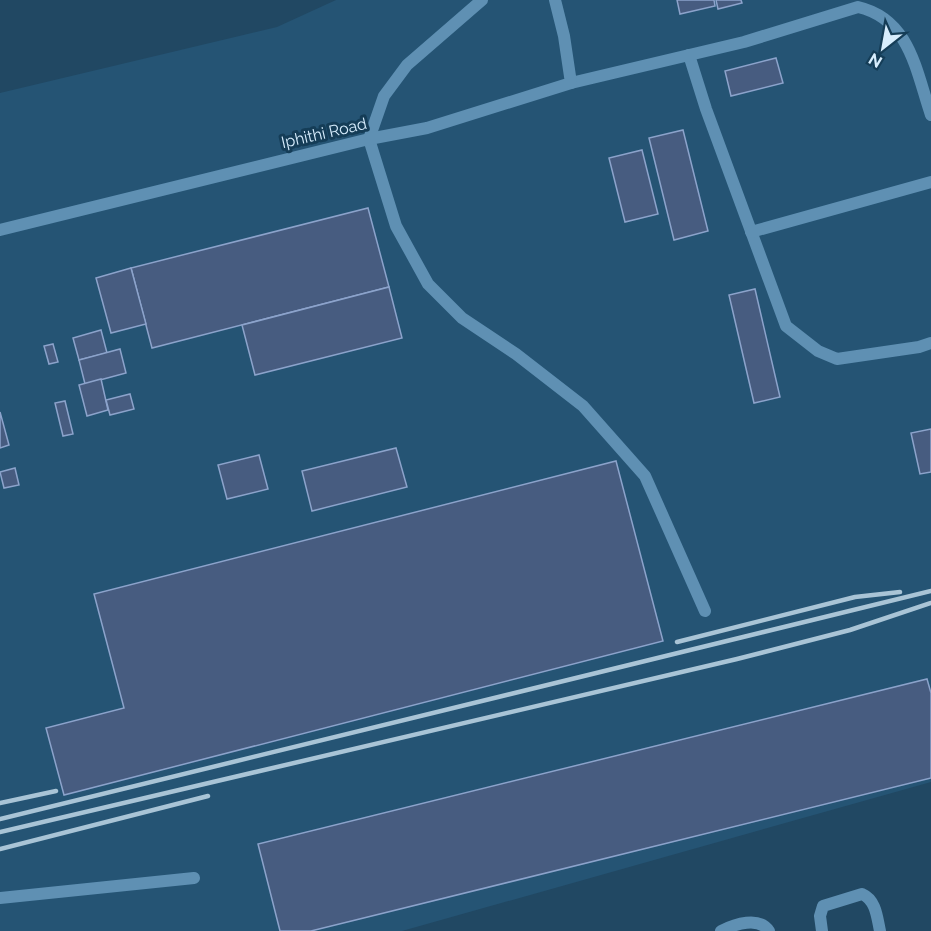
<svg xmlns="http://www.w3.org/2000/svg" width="931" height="931" viewBox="0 0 931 931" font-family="Raleway,sans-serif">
	<rect width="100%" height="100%" fill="#214863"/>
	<path fill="#255474" d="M336,0H931V782L402,931H0V93L277,27Z"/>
	<g fill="#475c80" stroke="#8ca3cb" stroke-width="1.5">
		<path d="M677,0H714L715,6L680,14Z"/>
		<path d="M716,0H741L742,3L718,9Z"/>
		<path d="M776,58L783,83L731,96L725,71Z"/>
		<path d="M683,130L708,231L674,240L649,138Z"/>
		<path d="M642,150L658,214L625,222L609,158Z"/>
		<path d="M368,208L389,287L152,348L131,268Z"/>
		<path d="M131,268L146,324L111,333L96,278Z"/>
		<path d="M389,287L402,338L255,375L242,325Z"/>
		<path d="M755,289L780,397L754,403L729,295Z"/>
		<path d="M101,330L107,353L79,360L73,338Z"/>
		<path d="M53,344L58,362L49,364L44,346Z"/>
		<path d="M120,349L126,373L85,384L79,360Z"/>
		<path d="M101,379L108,410L87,416L79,385Z"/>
		<path d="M130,394L134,409L110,415L106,400Z"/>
		<path d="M65,401L73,434L63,436L55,403Z"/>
		<path d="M0,412L9,445L0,448Z"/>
		<path d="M931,429V472L920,474L911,433Z"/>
		<path d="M396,448L407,487L312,511L302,471Z"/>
		<path d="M259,455L268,489L227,499L218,465Z"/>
		<path d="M616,461L663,641L64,795L46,728L124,708L94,594Z"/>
		<path d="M15,468L19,485L4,488L0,472Z"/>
		<path d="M927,679L931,693V778L311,931H280L258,844Z"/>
	</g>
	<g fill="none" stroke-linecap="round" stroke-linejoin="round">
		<g stroke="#5f90b3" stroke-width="12">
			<path d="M482,0L407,65L384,96L369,139L396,226L428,284L462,318L516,354L583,406L645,476L705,611"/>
			<path d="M689,55L706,109L786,326L818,351L837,359L919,347L931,343"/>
			<path d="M571,83L744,42L858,7C910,19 916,71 931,115"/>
			<path d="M0,230L369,139L427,128L571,83L564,36L555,0"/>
			<path d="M751,232L931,182"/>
			<path d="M0,898L194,878"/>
			<path d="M721,931C735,924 759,916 769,931"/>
			<path d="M822,931L820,916L823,906L862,894C876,900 877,917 880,931"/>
		</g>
		<g stroke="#a9c4d6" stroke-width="4.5">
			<path d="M677,642L855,597L900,592"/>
			<path d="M0,803L56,791"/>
			<path d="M0,819L931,591"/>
			<path d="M0,832L737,659L850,630L931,603"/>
			<path d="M0,849L208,796"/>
		</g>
	</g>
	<g text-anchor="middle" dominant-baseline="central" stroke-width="6" stroke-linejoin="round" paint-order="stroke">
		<g font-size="16" fill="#d7edfd" stroke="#153d57">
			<text transform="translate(324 133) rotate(-13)">Iphithi Road</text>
		</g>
	</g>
	<g transform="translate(883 48) rotate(211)" stroke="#153d57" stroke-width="4.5" paint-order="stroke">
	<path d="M0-4.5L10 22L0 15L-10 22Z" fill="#d7edfd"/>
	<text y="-9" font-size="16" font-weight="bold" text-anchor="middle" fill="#d7edfd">N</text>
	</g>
</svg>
